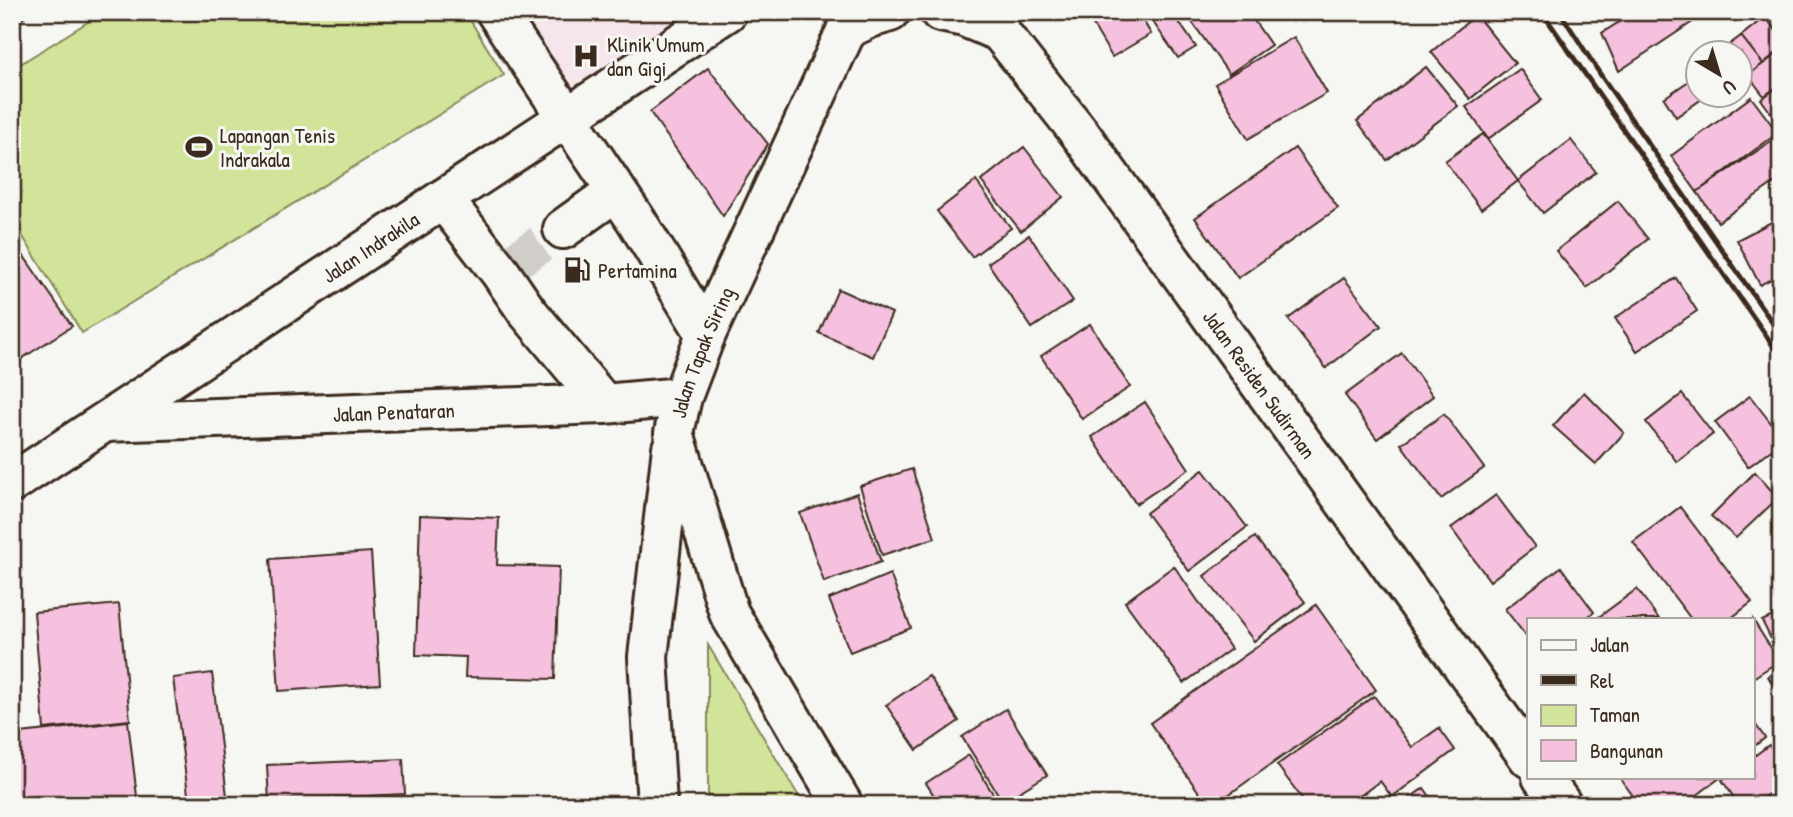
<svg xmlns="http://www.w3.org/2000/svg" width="1793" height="817" viewBox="0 0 1793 817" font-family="'Patrick Hand',sans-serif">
	<rect width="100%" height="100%" fill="#f6f6f2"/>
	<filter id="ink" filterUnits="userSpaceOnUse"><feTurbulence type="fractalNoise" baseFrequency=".0143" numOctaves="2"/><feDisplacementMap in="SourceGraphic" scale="14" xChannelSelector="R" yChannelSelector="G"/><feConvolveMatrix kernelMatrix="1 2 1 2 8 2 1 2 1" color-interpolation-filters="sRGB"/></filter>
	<g filter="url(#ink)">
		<path fill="#f6e6ec" d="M511,12H698L568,100Z"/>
		<g fill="#d1e499" stroke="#86875c" stroke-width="2">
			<path d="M104,12H465L504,75L82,333L12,219V69Z"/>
			<path d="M708,645L804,805H708Z"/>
		</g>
		<g fill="#f5c1de" stroke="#3b2a1e" stroke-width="2">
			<path d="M12,12H30L12,28Z"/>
			<path d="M1085,12H1138L1151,34L1112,57Z"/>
			<path d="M1146,12H1172L1196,47L1178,58Z"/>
			<path d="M1185,12H1248L1271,45L1229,74Z"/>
			<path d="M1390,12H1406L1396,20Z"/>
			<path d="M1635,12H1701L1703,15L1619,71L1602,33Z"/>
			<path d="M1771,12H1781V28Z"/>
			<path d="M1476,15L1515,63L1470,99L1431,52Z"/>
			<path d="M1765,17L1781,37V49L1763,64L1741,36Z"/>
			<path d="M1741,36L1763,64L1748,75L1741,66V52H1730L1726,47Z"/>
			<path d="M1294,37L1327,93L1248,139L1215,84Z"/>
			<path d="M1781,51V84L1764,96L1748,75Z"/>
			<path d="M1426,67L1458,106L1387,160L1357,121Z"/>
			<path d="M708,68L768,144L723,216L650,112Z"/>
			<path d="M1520,69L1542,100L1488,139L1466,107Z"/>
			<path d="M1699,74V94H1709L1676,117L1664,98Z"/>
			<path d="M1781,85V121L1778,123L1761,99Z"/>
			<path d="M1751,97L1778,133L1697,192L1671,156Z"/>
			<path d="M1483,134L1518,181L1481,209L1445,161Z"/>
			<path d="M1779,136L1781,178L1718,222L1697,192Z"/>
			<path d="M1571,140L1596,172L1543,213L1518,181Z"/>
			<path d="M1024,147L1063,197L1021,231L981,181Z"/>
			<path d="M1295,148L1338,208L1238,278L1195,218Z"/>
			<path d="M976,181L1011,228L972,257L937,211Z"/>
			<path d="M1618,201L1648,239L1587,288L1556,251Z"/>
			<path d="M1781,217V274L1760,285L1737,240Z"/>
			<path d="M1029,235L1073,301L1032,328L988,263Z"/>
			<path d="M12,239L72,326L12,365Z"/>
			<path d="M1344,278L1381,326L1326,368L1288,319Z"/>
			<path d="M1676,278L1697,311L1637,351L1615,318Z"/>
			<path d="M838,289L892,313L873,357L819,333Z"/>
			<path d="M1090,324L1130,387L1082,419L1041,356Z"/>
			<path d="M1402,353L1433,396L1377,439L1345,395Z"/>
			<path d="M1584,392L1624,433L1596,464L1553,426Z"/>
			<path d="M1682,394L1713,434L1677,462L1646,422Z"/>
			<path d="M1750,396L1781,436V443L1748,467L1715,422Z"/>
			<path d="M1145,402L1189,469L1136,504L1092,437Z"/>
			<path d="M1444,414L1484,468L1441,499L1401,444Z"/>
			<path d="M912,469L935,538L882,555L860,486Z"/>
			<path d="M1203,470L1247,527L1189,571L1146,513Z"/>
			<path d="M1755,472L1778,498L1736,538L1711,516Z"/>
			<path d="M857,493L881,562L824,582L800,513Z"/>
			<path d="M1496,495L1535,547L1490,581L1451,528Z"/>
			<path d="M1680,507L1752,602L1730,619H1691L1633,542Z"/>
			<path d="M420,515L499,518L497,565L559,567L555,679L465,677L466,657L416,655Z"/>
			<path d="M1255,537L1305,602L1254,641L1204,576Z"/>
			<path d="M371,552L380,684L279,691L270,559Z"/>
			<path d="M1174,566L1231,649L1184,683L1125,602Z"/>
			<path d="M1561,567L1594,612L1585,619H1529V640L1505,609Z"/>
			<path d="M890,574L911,628L850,652L829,599Z"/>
			<path d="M1637,589L1659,619H1596Z"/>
			<path d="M119,604L130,720L44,729L34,612Z"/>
			<path d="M1316,605L1376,690L1214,805H1208L1150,723Z"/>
			<path d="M1781,612V659L1762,621Z"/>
			<path d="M1753,620L1779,661L1753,678Z"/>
			<path d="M1781,668V700L1768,676Z"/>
			<path d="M212,673L227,796L189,802L173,678Z"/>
			<path d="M929,676L959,721L917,750L886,705Z"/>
			<path d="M1374,696L1412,747L1439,728L1455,750L1392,797L1380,781L1348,805H1307L1277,765Z"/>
			<path d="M1006,709L1047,775L1003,802L962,737Z"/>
			<path d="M128,721L138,805H12V734Z"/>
			<path d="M1753,721L1765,738L1753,747Z"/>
			<path d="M1769,745L1781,761V785L1753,805H1739L1722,780L1726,777H1753V757Z"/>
			<path d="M969,755L1000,805H940L926,783Z"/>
			<path d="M403,759L405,794L269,801L267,765Z"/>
			<path d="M1619,777H1721L1684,805H1640Z"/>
			<path d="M1424,788L1436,805H1400Z"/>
		</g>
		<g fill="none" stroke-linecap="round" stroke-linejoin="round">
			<path stroke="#d1cdc8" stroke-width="38" stroke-dasharray="38 19" stroke-linecap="butt" d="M509,265L563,229"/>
			<g stroke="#3b2a1e" stroke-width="44">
				<g id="minor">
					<path d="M496,12L636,220L706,334"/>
					<path d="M940,12L964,17L1000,32"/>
					<path id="s1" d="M990,12L1000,32L1081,135L1529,758"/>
					<path d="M847,29L870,18L890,12"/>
					<path d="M443,199L500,272L526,310L604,404"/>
					<path d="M563,229L616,191"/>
					<path id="s2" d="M105,422L604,404L682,397"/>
					<path id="s3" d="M12,483L727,12"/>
					<path d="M1542,777L1562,805"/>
					<path d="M657,805L648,657L672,448"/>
					<path id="s4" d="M843,805L729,613L674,433L682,397L706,334L847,29L852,12"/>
				</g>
			</g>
			<use href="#minor" stroke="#f6f6f2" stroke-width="38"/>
			<g stroke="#3b2a1e" stroke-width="5">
				<path d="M1542,12L1781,357"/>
				<path d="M1560,12L1600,74L1781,335"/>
			</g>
		</g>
	</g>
	<defs>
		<g id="hospital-bare" transform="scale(2.1)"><path d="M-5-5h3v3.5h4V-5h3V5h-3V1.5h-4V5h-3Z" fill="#3b2a1e" stroke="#f6f6f2" stroke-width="2.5" paint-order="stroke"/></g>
		<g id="stadium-bare" transform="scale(2.1)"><path d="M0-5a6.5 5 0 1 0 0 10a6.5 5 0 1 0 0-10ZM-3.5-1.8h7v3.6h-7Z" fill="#3b2a1e" stroke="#f6f6f2" stroke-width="2.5" paint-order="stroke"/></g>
		<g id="fuel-bare" transform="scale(2.1)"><path d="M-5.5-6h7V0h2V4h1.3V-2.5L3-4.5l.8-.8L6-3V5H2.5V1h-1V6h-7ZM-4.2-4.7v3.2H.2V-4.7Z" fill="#3b2a1e" stroke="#f6f6f2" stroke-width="2.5" paint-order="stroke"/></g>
	</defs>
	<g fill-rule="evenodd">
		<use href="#hospital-bare" x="586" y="56"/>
		<use href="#stadium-bare" x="199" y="147"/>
		<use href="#fuel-bare" x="577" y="270"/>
	</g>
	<g text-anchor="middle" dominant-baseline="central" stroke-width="6" stroke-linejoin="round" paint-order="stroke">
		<g font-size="21" fill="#3b2a1e" stroke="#f6f6f2" text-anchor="start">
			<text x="607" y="44">Klinik Umum<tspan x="607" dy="24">dan Gigi</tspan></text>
			<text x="220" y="135">Lapangan Tenis<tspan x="220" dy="24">Indrakala</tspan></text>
			<text x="598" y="270">Pertamina</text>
		</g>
		<g font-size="21" fill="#3b2a1e" stroke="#f6f6f2">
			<text stroke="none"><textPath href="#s3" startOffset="429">Jalan Indrakila</textPath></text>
			<text stroke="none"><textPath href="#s4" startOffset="497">Jalan Tapak Siring</textPath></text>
			<text stroke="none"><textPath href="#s1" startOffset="460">Jalan Residen Sudirman</textPath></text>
			<text stroke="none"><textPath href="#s2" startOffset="289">Jalan Penataran</textPath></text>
		</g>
	</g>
	<rect width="1793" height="817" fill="none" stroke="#f6f6f2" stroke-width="42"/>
	<rect x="21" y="21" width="1751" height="775" fill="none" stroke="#3b2a1e" stroke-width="2.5" filter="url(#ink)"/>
	<rect x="1527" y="618" width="228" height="161" fill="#f6f6f2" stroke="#aba49d" stroke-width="2"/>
	<rect x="1541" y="640" width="35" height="10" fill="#f6f6f2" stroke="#aba49d" stroke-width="2"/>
	<text x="1590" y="652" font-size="21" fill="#3b2a1e">Jalan</text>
	<rect x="1541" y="675" width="35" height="10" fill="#3b2a1e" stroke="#aba49d" stroke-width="2"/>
	<text x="1590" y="688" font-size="21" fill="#3b2a1e">Rel</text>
	<rect x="1541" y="705" width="35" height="21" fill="#d1e499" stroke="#aba49d" stroke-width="2"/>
	<text x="1590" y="722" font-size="21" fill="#3b2a1e">Taman</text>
	<rect x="1541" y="740" width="35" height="21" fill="#f5c1de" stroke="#aba49d" stroke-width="2"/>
	<text x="1590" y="758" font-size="21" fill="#3b2a1e">Bangunan</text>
	<g transform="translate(1719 74) rotate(142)"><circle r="33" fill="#f6f6f2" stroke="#aba49d" stroke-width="2"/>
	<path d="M0-5L12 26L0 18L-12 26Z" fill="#3b2a1e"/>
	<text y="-10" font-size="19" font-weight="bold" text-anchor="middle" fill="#3b2a1e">U</text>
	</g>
</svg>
